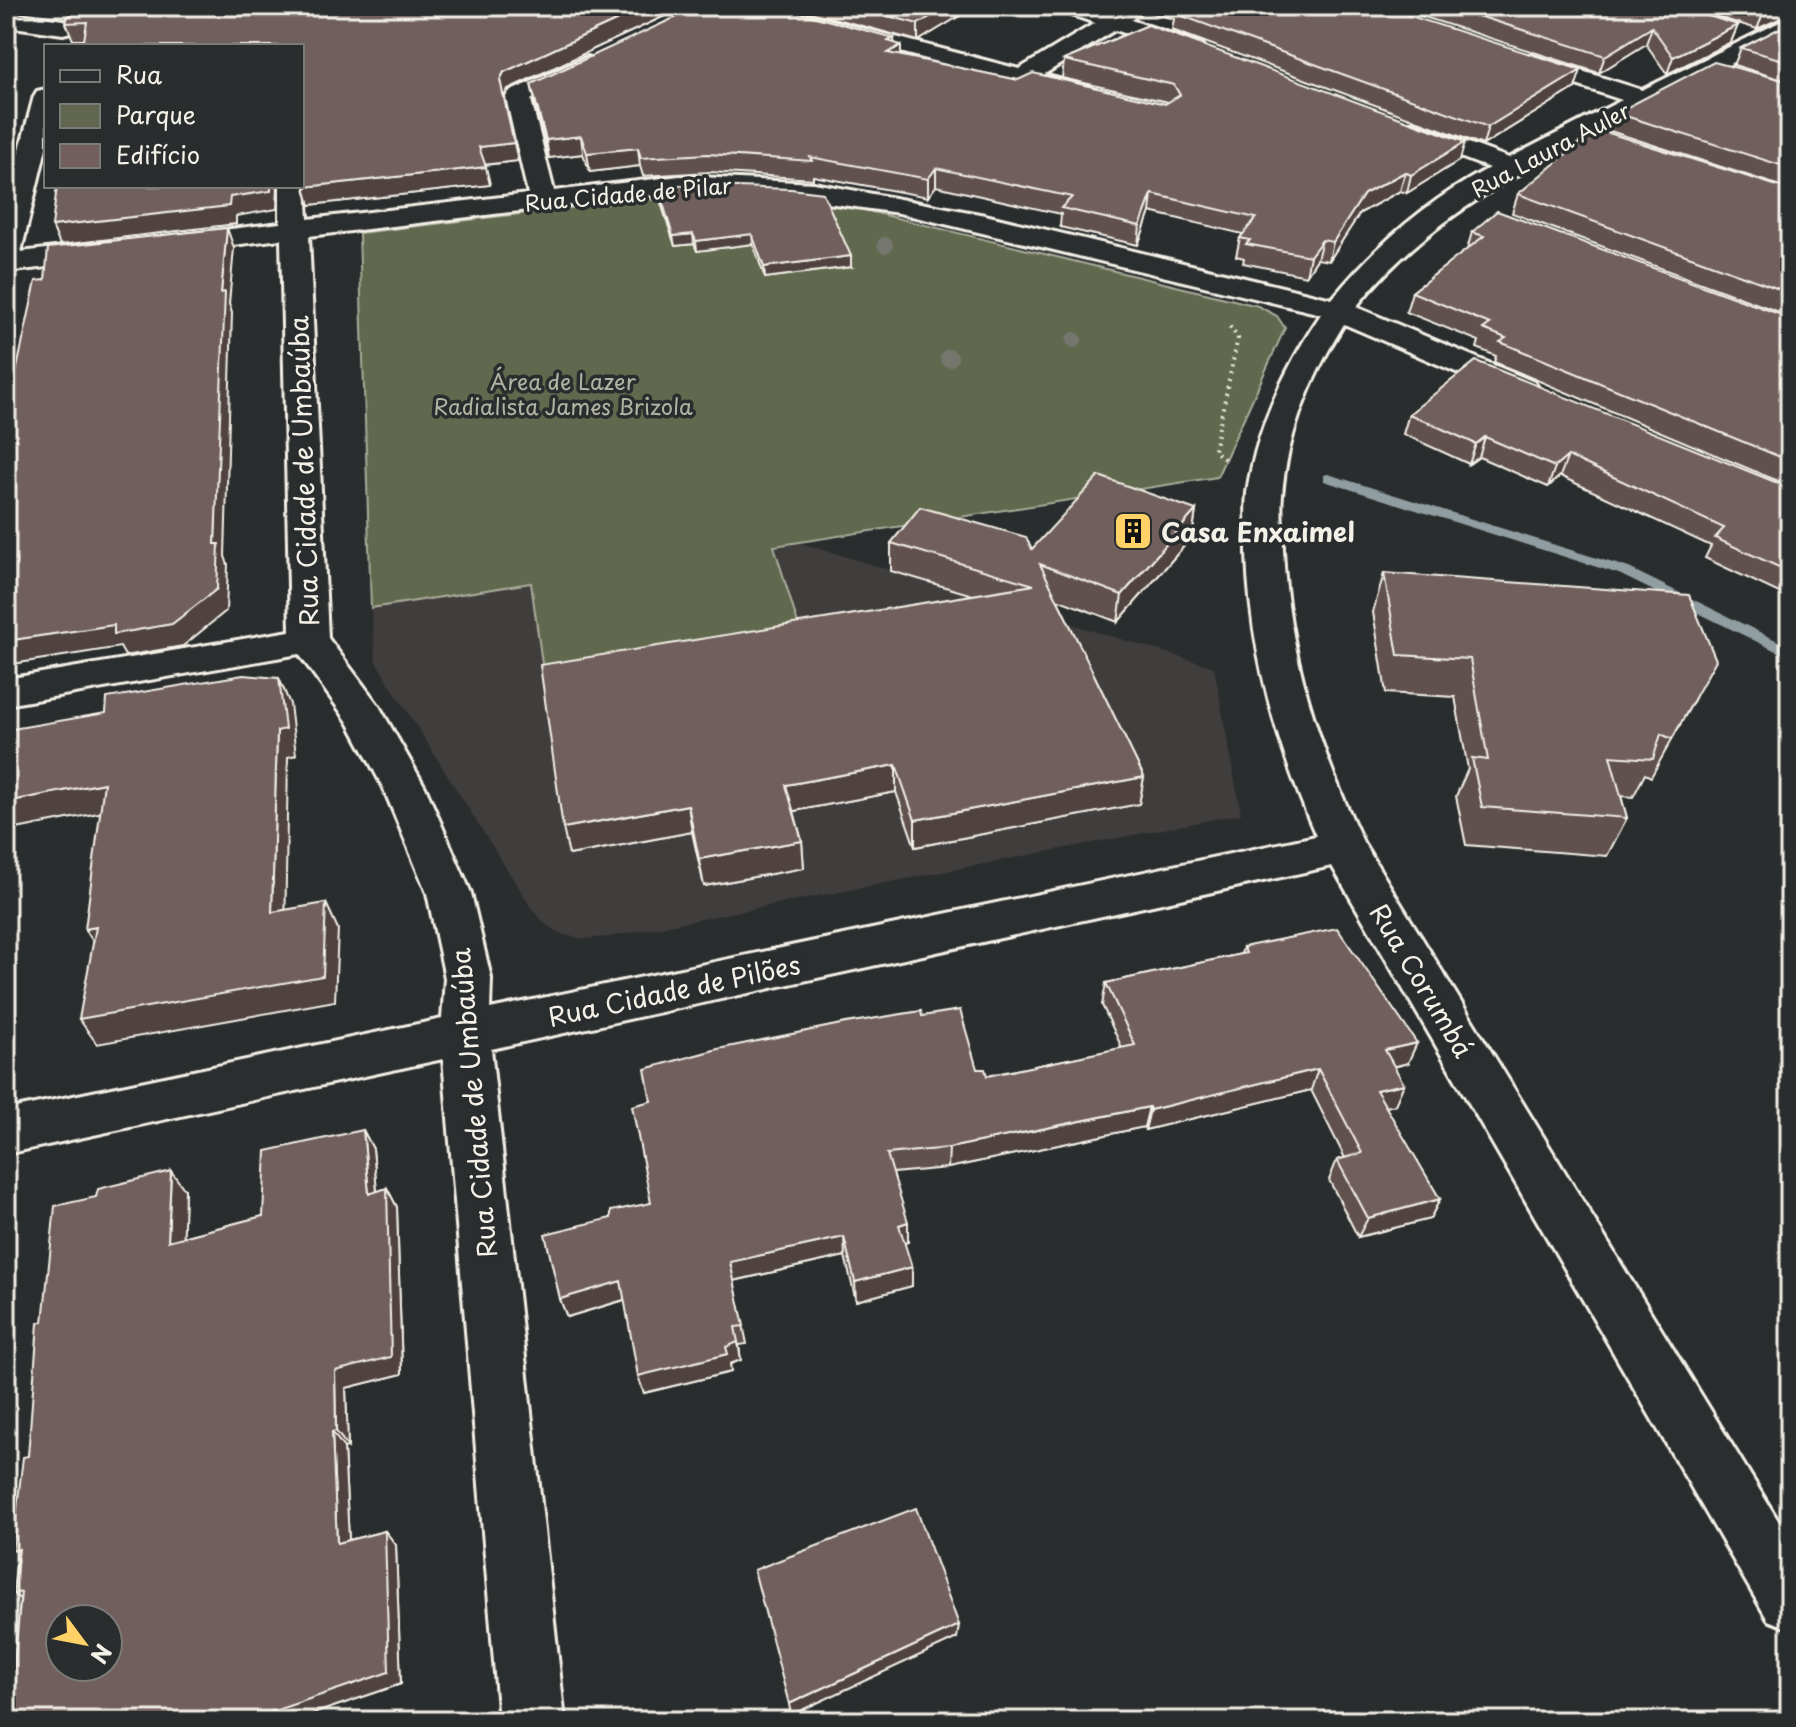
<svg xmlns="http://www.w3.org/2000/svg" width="1796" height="1727" viewBox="0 0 1796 1727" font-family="'Playpen Sans',sans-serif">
	<rect width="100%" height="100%" fill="#2a2d2e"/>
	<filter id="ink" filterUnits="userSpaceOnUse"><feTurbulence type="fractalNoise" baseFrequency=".0125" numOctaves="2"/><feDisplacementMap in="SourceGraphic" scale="16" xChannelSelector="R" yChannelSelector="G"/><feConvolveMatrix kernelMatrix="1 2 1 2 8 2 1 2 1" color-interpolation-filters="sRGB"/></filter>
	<g filter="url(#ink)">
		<path fill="#3f3c3c" d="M797,542L1214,667L1241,814L608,937L584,939L563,935L546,925L532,909L376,662L371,608Z"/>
		<path fill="#60674e" stroke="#aaac9b" stroke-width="2" d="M734,196L827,201L1258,306L1277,316L1285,328L1217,477L774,546L806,650L546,693L531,583L371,608L359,233L637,200Z"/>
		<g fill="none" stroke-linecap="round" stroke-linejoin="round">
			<path fill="#909ea2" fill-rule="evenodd" d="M1328,474L1629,568L1790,647V658L1619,574L1324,481V475Z"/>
			<g stroke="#f4f1e8" stroke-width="6">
				<g id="minor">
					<path d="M739,6H776L1019,69L1095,23L1060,11L1057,6H1090L1111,13L1122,6H1138L1141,11L1131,20L1202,44L1206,49L1202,54L1194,56L1115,30L1043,75L1090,87L1093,92L1090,97L1081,99L742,11Z"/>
					<path d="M6,12L63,20L71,22L74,27L71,32L63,34L6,26Z"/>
					<path d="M1790,17V33C1727,66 1664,98 1601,131C1508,178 1422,224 1356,307L1534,382L1539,389L1534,396L1523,399L1512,396L1344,324C1312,375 1287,434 1282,495C1280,513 1283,531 1283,550C1288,653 1319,749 1363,842L1790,1540V1629L1768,1620L1332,866L491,1049L565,1721H499L443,1059L6,1154V1110L442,1019L445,978L427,893L383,787L348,722L299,654L6,705V679L290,631L281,239L169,253L159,250L155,244L159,238L280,223V186H302V180L306,186L308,219L528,194L506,97L509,92L587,57L595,59L599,64L595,69L531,100L554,191L680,176L814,183L985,215L1332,299C1376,245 1427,201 1489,168L1396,133L1392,128L1396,123H1414L1509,158L1622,100L1515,65L1511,60L1515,55H1531L1642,90ZM680,192L770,195L899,213L1321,314C1285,368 1256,428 1247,493C1245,513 1247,534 1247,554C1250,653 1277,746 1316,836L490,1009L491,978L471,893L425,787L379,706L328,638L309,236Z"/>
					<path d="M46,89V148L21,252L105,242L115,245L119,251L115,257L105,260L6,272V202L34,96L37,91Z"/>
				</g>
			</g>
			<path stroke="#f4f1e8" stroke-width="4" stroke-dasharray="2 5" stroke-linecap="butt" d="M1224,459L1214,450L1238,338L1228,324"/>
			<use href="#minor" fill="#2a2d2e" fill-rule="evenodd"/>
		</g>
		<g fill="#74776e">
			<circle cx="885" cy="245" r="8"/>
			<circle cx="1074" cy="340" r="8"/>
			<circle cx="949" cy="358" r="9"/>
		</g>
		<g fill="#615150" stroke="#f4f1e8" stroke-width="2">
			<path d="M93,6H686L508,89L504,97L518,161L485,165L490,185L310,205L305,187L304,179L302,178V46H83L84,40H73L66,23L68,16Z"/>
			<path d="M788,6H976L918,41Z"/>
			<path d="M1140,6H1379L1575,88L1483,145L1172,30L1174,19L1144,11Z"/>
			<path d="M1390,6H1675L1738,25L1731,42L1667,74L1646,44L1599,73Z"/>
			<path d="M1682,6H1790V14L1757,29Z"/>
			<path d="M1790,23V82L1734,65L1741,48Z"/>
			<path d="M1148,25L1460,160L1407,193L1400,191L1360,213L1329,261L1317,259L1306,276L1243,263L1244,258L1236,256L1240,238L1243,234L1150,212L1138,245L1060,227L1061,214L936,186L928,197L813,176V179L710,172L643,176L640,166L590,172L583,154L549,158L535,102L531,84L894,43L901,56L1018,80L1165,104L1168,102L1062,78L1064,60Z"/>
			<path d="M1790,82V189L1610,131L1616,113Z"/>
			<path d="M658,187L851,267L765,278L753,244L697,251L694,244L675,246L659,197Z"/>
			<path d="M1790,190V316L1512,213L1518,194Z"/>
			<path d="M1472,232L1790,318V486L1494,362L1496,356L1477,348L1479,341L1406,312L1412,292L1467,250Z"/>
			<path d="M1409,414L1790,488V598L1705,558L1711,546L1560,476L1548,487L1479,457L1469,464L1403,434Z"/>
			<path d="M1196,510L1192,537L1118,622L1057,599L1144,777L1139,804L915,847L896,792L794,811L802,841L804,868L704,886L692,832L569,855L973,595L891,571V543L1032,549Z"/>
			<path d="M1384,573L1695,698L1651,777L1645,774L1633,797L1621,796L1627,818L1607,856L1466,845L1456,796L1468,769L1455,697L1386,693L1373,612Z"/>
			<path d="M1243,947L1408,1063L1394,1067L1395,1105L1385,1107L1440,1199L1430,1219L1358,1237L1329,1180L1337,1160L1345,1158L1311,1090L1145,1130L1144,1127L948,1168L893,1173L908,1242L904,1243L912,1286L856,1301L845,1256L734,1281L747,1344L739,1345L741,1360L730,1364L731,1372L644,1393L625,1300L567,1317L560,1299L611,1218L651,1203V1101L922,1016L977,1069L987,1076L1122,1048L1102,1005L1106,983L1241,954Z"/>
			<path d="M363,1130L373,1149L377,1192L387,1188L397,1207L402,1374L346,1388L348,1447L344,1448L349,1540L385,1531L396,1545L401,1684L292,1721H9L20,1599L13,1594L43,1322L185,1190L183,1237L263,1216Z"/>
		</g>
		<g fill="#4f4241" stroke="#f4f1e8" stroke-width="2">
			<path d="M648,6H686L508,89L503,98L500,80L504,72Z"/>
			<path d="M948,6H976L918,41V24Z"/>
			<path d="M1777,6H1790V14L1757,29L1764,12Z"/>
			<path d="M1738,25L1731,42L1667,74L1673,57Z"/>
			<path d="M1652,27L1646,44L1599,73L1605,56Z"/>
			<path d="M894,38L895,49L901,45V62L888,70V41Z"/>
			<path d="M1581,70L1575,88L1483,145L1488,127Z"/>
			<path d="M581,136L583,154L549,158L546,140Z"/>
			<path d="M1465,142L1460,160L1407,193L1411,175Z"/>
			<path d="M514,143L518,161L482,165L479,147Z"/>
			<path d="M638,148L640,166L590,172L587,153Z"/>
			<path d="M486,167L490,185L310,205L305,187Z"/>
			<path d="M936,168V186L928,197V179Z"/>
			<path d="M1405,172L1400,191L1360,213L1329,261L1333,242L1364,194Z"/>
			<path d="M271,186H278L277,209L236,216V224L60,245L52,226Z"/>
			<path d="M1152,194L1150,212L1138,245L1140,226Z"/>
			<path d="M227,228L234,248L229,304L232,313L225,556L228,565L226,611L183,646L125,656L120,647L6,665V641L215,544L221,293Z"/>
			<path d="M693,234L694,244L675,246L673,236Z"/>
			<path d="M752,234L753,244L697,251L696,241Z"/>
			<path d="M1322,240L1317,259L1306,276L1310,256Z"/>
			<path d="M851,256V267L765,278L764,267Z"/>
			<path d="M1485,437L1479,457L1469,464L1476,444Z"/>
			<path d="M1568,456L1560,476L1548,487L1555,467Z"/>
			<path d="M1196,510L1192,537L1118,622L1122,595Z"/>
			<path d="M279,678L290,704L296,755L288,757L285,937L272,912L277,731Z"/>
			<path d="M896,765V792L789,812L786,785Z"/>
			<path d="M1144,777L1139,804L915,847V820Z"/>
			<path d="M104,783L119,809L6,831V802Z"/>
			<path d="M688,805L692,832L569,855L563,828Z"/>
			<path d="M802,841L804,868L704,886L699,859Z"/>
			<path d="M326,903L338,929L335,1001L97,1044L79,1019Z"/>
			<path d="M96,927L101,954L85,929Z"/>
			<path d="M1417,1043L1408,1063L1376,1071L1385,1050Z"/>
			<path d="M1318,1069L1311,1090L1145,1130L1150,1110Z"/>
			<path d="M1404,1084L1395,1105L1367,1111L1376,1090Z"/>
			<path d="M1149,1107L1144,1127L948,1168L949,1148Z"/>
			<path d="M363,1130L373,1149L379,1213L369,1194Z"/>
			<path d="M171,1171L185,1190L183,1260L168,1241Z"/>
			<path d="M387,1188L397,1207L402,1374L346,1388L348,1447L336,1431L335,1371Z"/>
			<path d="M1440,1199L1430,1219L1358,1237L1368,1218Z"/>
			<path d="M908,1222V1242L899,1244V1225Z"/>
			<path d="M844,1237L845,1256L733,1281L730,1262Z"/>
			<path d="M912,1267V1286L856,1301L855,1282Z"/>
			<path d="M621,1281L627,1299L567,1317L560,1299Z"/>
			<path d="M738,1342L741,1360L730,1364L731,1372L644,1393L638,1376Z"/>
			<path d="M332,1432L344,1448L350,1557L337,1543Z"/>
			<path d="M385,1531L396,1545L401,1684L292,1721H265V1714Z"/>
			<path d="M959,1625L957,1638L791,1715L789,1704Z"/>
		</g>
		<g fill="#715e5d" stroke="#f4f1e8" stroke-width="2" fill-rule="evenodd">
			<path d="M93,6H648L504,72L500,80L514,143L479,147L486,167L305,187L304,167L302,165V46H83L87,22L66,23L68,16Z"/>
			<path d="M700,6H774L894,38L888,41L901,45L888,53L1018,80L1033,73L1165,104L1180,95L1174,85L1064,60L1148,25L1465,142L1411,175L1405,172L1364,194L1333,242L1322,240L1310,256L1246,244L1250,240L1240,238L1256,218L1152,194L1140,226L1061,208L1072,197L936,168L928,179L810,157L812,161L708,154L641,158L638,148L587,153L581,136L546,140L531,84Z"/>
			<path d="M851,6H948L918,24Z"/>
			<path d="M1190,6H1379L1581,70L1488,127L1174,13L1191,6Z"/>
			<path d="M1447,6H1675L1738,25L1673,57L1652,27L1605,56Z"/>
			<path d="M1744,6H1777L1764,12Z"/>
			<path d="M1790,23V62L1741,48Z"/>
			<path d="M1714,62L1790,82V168L1616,113Z"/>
			<path d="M1596,129L1790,190V293L1518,194Z"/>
			<path d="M679,185L791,189L823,193L851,256L764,267L752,234L696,241L693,234L673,236L658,187Z"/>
			<path d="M57,186H271V191L230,197L229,206L52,226Z"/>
			<path d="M1497,211L1790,318V461L1500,342L1506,338L1483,329L1490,324L1412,292L1484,236L1472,232Z"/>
			<path d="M227,228L221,293L225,292L215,544H219L217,589L172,624L114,634V625L6,641V445L10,430L6,431V418L36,281L45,280L48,248Z"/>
			<path d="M1476,361L1790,488V572L1715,538L1724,528L1568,456L1555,467L1485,437L1476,444L1409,414Z"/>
			<path d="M1099,476L1196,510L1122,595L1040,564L1144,777L915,820L896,765L786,785L802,841L699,859L688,805L563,828L540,665L1034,585L891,543L920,507L1026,537L1032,549Z"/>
			<path d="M1384,573L1689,595L1716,660L1672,739L1661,734L1653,759L1610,756L1627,818L1482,807L1472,758L1488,760L1470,659L1398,655Z"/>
			<path d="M243,675L279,678L285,729L277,731L272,912L326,903L323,976L79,1019L96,927L85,929L104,783L6,802V730L106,713L107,698Z"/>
			<path d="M1337,928L1417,1043L1385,1050L1404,1084L1376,1090L1440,1199L1368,1218L1337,1160L1362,1153L1318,1069L1150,1110L1149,1107L949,1148L887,1154L908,1222L899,1225L912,1267L855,1282L844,1237L730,1262L744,1326L735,1327L738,1342L726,1347L728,1354L638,1376L621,1281L560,1299L545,1234L611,1218V1211L651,1203L632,1106L651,1101L645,1069L718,1049L846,1023L921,1011L922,1016L960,1010L977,1069H985L987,1076L1135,1045L1106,983L1246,953L1243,947Z"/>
			<path d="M363,1130L369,1194L387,1188L391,1357L335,1371L336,1431L332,1432L337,1543L385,1531L389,1672L265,1714V1721H9L21,1592L13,1594L19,1549L12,1551L23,1457L28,1456L38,1323L43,1322L55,1206L96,1197L98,1189L171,1171L168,1241L263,1216L266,1151ZM60,1619H108V1667H60Z"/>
			<path d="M916,1508L959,1625L789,1704L754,1570Z"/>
		</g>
	</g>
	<defs>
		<g id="building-square" transform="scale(2)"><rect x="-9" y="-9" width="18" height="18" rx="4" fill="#ffd166" stroke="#2a2d2e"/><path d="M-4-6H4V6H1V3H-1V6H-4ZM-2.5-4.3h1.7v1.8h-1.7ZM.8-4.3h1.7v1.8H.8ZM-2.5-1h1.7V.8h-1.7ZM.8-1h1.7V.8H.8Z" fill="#111"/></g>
	</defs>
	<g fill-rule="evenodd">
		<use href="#building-square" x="1133" y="531"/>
	</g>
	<g text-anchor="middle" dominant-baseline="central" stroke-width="7" stroke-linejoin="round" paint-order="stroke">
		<g font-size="22" fill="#f4f1e8" stroke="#2a2d2e">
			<text transform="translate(1550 149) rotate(-28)">Rua Laura Auler</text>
			<text transform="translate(628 193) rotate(-5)">Rua Cidade de Pilar</text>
		</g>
		<g font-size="22" fill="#b1b3a3" stroke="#2a2d2e">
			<text x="563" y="380">Área de Lazer<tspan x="563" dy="25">Radialista James Brizola</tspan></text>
		</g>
		<g font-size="26" fill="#f4f1e8" stroke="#2a2d2e">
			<text transform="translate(303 471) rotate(-92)">Rua Cidade de Umbaúba</text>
			<text transform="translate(1422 980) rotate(59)">Rua Corumbá</text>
			<text transform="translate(674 990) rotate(-12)">Rua Cidade de Pilões</text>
			<text transform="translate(473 1103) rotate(-95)">Rua Cidade de Umbaúba</text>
		</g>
		<g font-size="26" font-weight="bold" fill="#f4f1e8" stroke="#2a2d2e" text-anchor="start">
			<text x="1161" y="531">Casa Enxaimel</text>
		</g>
	</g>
	<rect width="1796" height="1727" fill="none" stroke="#2a2d2e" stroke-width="32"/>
	<rect x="16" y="16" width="1764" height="1695" fill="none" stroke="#f4f1e8" stroke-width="3" filter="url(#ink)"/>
	<rect x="44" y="44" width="260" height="144" fill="#2a2d2e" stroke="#7b7b78" stroke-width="2"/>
	<rect x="60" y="70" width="40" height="12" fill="#2a2d2e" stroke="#7b7b78" stroke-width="2"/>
	<text x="116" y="84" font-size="24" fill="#f4f1e8">Rua</text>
	<rect x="60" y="104" width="40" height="24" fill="#60674e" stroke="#7b7b78" stroke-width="2"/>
	<text x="116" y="124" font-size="24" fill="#f4f1e8">Parque</text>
	<rect x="60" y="144" width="40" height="24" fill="#715e5d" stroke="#7b7b78" stroke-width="2"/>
	<text x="116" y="164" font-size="24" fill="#f4f1e8">Edifício</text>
	<g transform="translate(84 1643) rotate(122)"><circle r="38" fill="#2a2d2e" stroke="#7b7b78" stroke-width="2"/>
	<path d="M0-6L14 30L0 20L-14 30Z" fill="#ffd166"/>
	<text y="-12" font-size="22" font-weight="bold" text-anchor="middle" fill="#f4f1e8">N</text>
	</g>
</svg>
